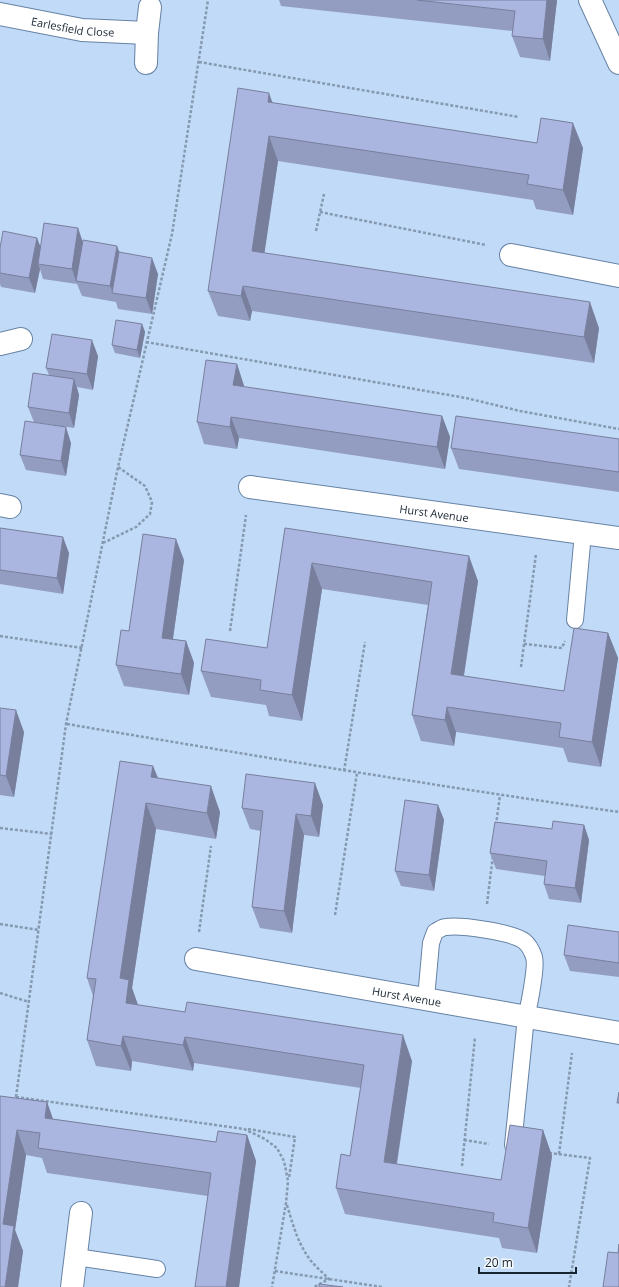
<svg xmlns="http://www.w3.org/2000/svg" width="619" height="1287" viewBox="0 0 619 1287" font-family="'Open Sans',sans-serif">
	<rect width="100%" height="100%" fill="#c1daf7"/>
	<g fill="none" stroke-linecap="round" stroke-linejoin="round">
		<g stroke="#6682a4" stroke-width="18">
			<g id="service">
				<path d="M575,620L583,533"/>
				<path d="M426,998L431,943L435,932C439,930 442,927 446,927C461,925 512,932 524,941C529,945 532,951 534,957C537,966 529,1006 526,1017L513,1145"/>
				<path d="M76,1257L157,1269"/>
			</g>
		</g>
		<g stroke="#6682a4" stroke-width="24">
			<g id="minor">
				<path d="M590,0L619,63"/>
				<path id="s1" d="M0,14L82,30L147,33"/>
				<path d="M146,63L147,33L150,7"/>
				<path d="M511,255L619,276"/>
				<path d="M0,344L21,339"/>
				<path id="s2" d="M250,487L619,538"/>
				<path d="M0,505L10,507"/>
				<path id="s3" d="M196,959L619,1033"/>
				<path d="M72,1287L81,1213"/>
			</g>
		</g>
		<g stroke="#859ab1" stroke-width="2.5" stroke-dasharray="3 2" stroke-linecap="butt">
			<path d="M199,62L519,117"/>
			<path d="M320,212L486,245"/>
			<path d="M316,231L324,194"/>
			<path d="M146,342L466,398L520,411L619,429"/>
			<path d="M103,543L136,527L150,514L152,502L145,486L118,467"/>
			<path d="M230,631L246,515"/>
			<path d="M0,636L82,648"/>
			<path d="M524,644L562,648L565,641"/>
			<path d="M521,667L536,554"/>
			<path d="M67,724C250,755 434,786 619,812"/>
			<path d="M344,771L365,642"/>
			<path d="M496,825L500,795"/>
			<path d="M0,828L52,834"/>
			<path d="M487,904L493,855"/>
			<path d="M335,915L357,773"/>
			<path d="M0,924L39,930"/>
			<path d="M199,932L211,846"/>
			<path d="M0,993L29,1002"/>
			<path d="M16,1097L66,724L118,467L172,234L208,0"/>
			<path d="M16,1097L244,1129L265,1139L277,1148L284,1161L288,1181L286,1203L272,1287"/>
			<path d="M248,1129L295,1137L289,1178"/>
			<path d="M464,1140L489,1144"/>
			<path d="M549,1153L590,1158L569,1287"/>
			<path d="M559,1154L572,1053"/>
			<path d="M462,1166L475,1037"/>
			<path d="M287,1205C293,1225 298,1244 311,1261C316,1267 323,1273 329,1279L314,1287"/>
			<path d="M275,1271L382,1287"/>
		</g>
		<use href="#service" stroke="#fff" stroke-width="16"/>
		<use href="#minor" stroke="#fff" stroke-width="22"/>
	</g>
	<g fill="#939dc1">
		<path d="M279,0H557L550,61L520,57L512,36L513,31L281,6Z"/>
		<path d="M273,103L537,143L583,148L573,215L536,209L533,200L278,161L264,253L599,328L594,363L252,311L250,321L218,316L208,291Z"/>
		<path d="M78,228L83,242L119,253L158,274L152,314L118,309L116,302L82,296L77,284L43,279L40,269L35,293L1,287L0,284V248L37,238L40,247Z"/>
		<path d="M142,324L145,332L140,358L115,353L112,345Z"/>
		<path d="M98,356L93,390L77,387L79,395L74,428L34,422L28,407L49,375L46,368Z"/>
		<path d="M237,364L244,386V387L442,416L450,437L445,469L239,438L237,449L204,444L197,422Z"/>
		<path d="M619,439V492L459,469L451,448Z"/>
		<path d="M71,443L66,476L26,470L20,455Z"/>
		<path d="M0,528L69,553L63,594L0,584Z"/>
		<path d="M285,528L478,581L464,676L564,691L608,633L618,658L601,767L568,762L563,748L456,732L454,746L421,741L412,715L428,605L322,589L302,721L269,716L266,705L211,697L201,671L267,648Z"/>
		<path d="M184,560L173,639L186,641L194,663L189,695L124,686L116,665L129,631Z"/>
		<path d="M0,708L24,732L14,797L0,795Z"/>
		<path d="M153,766L158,778L220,812L216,839L156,829L132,988L138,1005L412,1061L397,1164L501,1180L543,1130L552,1156L537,1253L502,1248L499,1238L345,1214L336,1188L350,1156L361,1088L194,1063L193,1071L132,1061L131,1071L96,1066L87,1040L93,996L87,978Z"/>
		<path d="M323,805L319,837L304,835L292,933L260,928L252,907L261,831L250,829L242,808Z"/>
		<path d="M438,805L444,820L434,891L401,886L395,871Z"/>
		<path d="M584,825L589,840L581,903L549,899L544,884L545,876L496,869L490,853L552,829Z"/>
		<path d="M619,932V977L570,971L564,955Z"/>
		<path d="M0,1096L47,1102L53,1119L216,1142L247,1135L256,1161L239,1287H195L208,1196L47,1173L42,1158L26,1155L15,1230L23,1251L18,1287H0Z"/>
	</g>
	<g fill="#787f9d">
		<path d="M547,0H557L550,61L543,39Z"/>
		<path d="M269,93L278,118L268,102Z"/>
		<path d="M573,123L583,148L573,215L563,190Z"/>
		<path d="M269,136L278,161L261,277L252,251Z"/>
		<path d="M78,228L83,244L76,281L77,284L72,269Z"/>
		<path d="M37,238L43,253L38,264L40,269L35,293L29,278Z"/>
		<path d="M117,246L123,261L113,293L110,286Z"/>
		<path d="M152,258L158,274L152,314L146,298Z"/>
		<path d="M243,286L252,311L250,321L241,296Z"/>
		<path d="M590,302L599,328L594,363L584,337Z"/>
		<path d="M142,324L145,332L140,358L137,350Z"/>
		<path d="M92,340L98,356L93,390L87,374Z"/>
		<path d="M237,364L244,386L241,407L233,385Z"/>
		<path d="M74,379L79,395L74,428L69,413Z"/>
		<path d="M442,416L450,437L445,469L437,447Z"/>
		<path d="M231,417L239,438L237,449L230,427Z"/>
		<path d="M66,427L71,443L66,476L61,461Z"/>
		<path d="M63,537L69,553L63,594L57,578Z"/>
		<path d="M176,539L184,560L170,659L162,638Z"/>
		<path d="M469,556L478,581L460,700L451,674Z"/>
		<path d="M312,563L322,589L302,721L292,695Z"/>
		<path d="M608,633L618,658L601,767L592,742Z"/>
		<path d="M186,641L194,663L189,695L181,674Z"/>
		<path d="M447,707L456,732L454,746L445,720Z"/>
		<path d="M16,710L24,732L14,797L6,776Z"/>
		<path d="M153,766L163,791L151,777Z"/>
		<path d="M315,783L323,805L319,837L311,816Z"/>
		<path d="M211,786L220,812L216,839L207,813Z"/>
		<path d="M146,803L156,829L132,988L138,1005L126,1003L120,978Z"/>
		<path d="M438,805L444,820L434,891L429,875Z"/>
		<path d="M296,814L304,835L292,933L284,911Z"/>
		<path d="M584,825L589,840L581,903L575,888Z"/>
		<path d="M403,1035L412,1061L393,1187L384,1162Z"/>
		<path d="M123,1036L132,1061L131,1071L121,1046Z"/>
		<path d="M185,1037L194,1063L193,1071L183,1045Z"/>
		<path d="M47,1102L56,1128L45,1118Z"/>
		<path d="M17,1130L26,1155L15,1230L23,1251L18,1287H5L3,1224Z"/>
		<path d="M543,1130L552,1156L537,1253L528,1228Z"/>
		<path d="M247,1135L256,1161L239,1287H226Z"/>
	</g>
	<g fill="#abb6e0" stroke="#787f9d">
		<path d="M417,0H547L543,39L512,36L515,11Z"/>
		<path d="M238,88L269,93L268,102L537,143L541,118L573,123L563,190L527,184L529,175L269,136L252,251L590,302L584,337L243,286L241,296L208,291Z"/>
		<path d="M44,223L78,228L72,269L38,264Z"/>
		<path d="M3,231L37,238L29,278L0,273V248Z"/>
		<path d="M83,240L117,246L110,286L76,281Z"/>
		<path d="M119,252L152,258L146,298L112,293Z"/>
		<path d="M116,320L142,324L137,350L112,345Z"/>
		<path d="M52,334L92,340L87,374L46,368Z"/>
		<path d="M206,360L237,364L233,385L442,416L437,447L231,417L230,427L197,422Z"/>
		<path d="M33,373L74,379L69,413L28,407Z"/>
		<path d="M456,416L619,439V472L451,448Z"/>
		<path d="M25,421L66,427L61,461L20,455Z"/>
		<path d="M0,528L63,537L57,578L0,570Z"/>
		<path d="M285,528L469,556L451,674L564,691L574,628L608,633L592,742L559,737L561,723L447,707L445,720L412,715L432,582L312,563L292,695L260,690L261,680L201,671L206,639L267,648Z"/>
		<path d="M143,534L176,539L162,638L186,641L181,674L116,665L121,630L129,631Z"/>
		<path d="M0,708L16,710L6,776L0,775Z"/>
		<path d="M120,761L153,766L151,777L211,786L207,813L146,803L120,978L129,980L126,1003L185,1012L187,1002L403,1035L384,1162L501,1180L510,1125L543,1130L528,1228L493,1222L494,1213L336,1188L341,1154L350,1156L364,1065L185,1037L183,1045L123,1036L121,1046L87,1040L96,979L87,978Z"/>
		<path d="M246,774L315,783L311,816L296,814L284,911L252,907L263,811L242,808Z"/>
		<path d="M405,800L438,805L429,875L395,871Z"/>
		<path d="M553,821L584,825L575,888L544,884L547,861L490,853L495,822L552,829Z"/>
		<path d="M568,925L619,932V963L564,955Z"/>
		<path d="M619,1092V1103H617Z"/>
		<path d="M0,1096L47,1102L45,1118L216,1142L218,1131L247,1135L226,1287H195L211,1173L38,1148L40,1133L17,1130L3,1224L14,1226L5,1287H0Z"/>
		<path d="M619,1244V1287H603L608,1252L618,1253Z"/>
		<path d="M319,1284L343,1287H319Z"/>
	</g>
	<g text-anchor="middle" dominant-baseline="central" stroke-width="3.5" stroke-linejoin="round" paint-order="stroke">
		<g font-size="11" fill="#182431" stroke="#f5f9fc">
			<text stroke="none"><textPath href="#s1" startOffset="74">Earlesfield Close</textPath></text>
			<text stroke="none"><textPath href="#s2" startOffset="186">Hurst Avenue</textPath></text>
			<text stroke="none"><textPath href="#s3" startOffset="214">Hurst Avenue</textPath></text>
		</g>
	</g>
	<path d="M479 1267v6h97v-6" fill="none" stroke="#182431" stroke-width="2"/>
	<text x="485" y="1267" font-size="12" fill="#182431" stroke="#f5f9fc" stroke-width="3" paint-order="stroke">20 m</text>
</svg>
